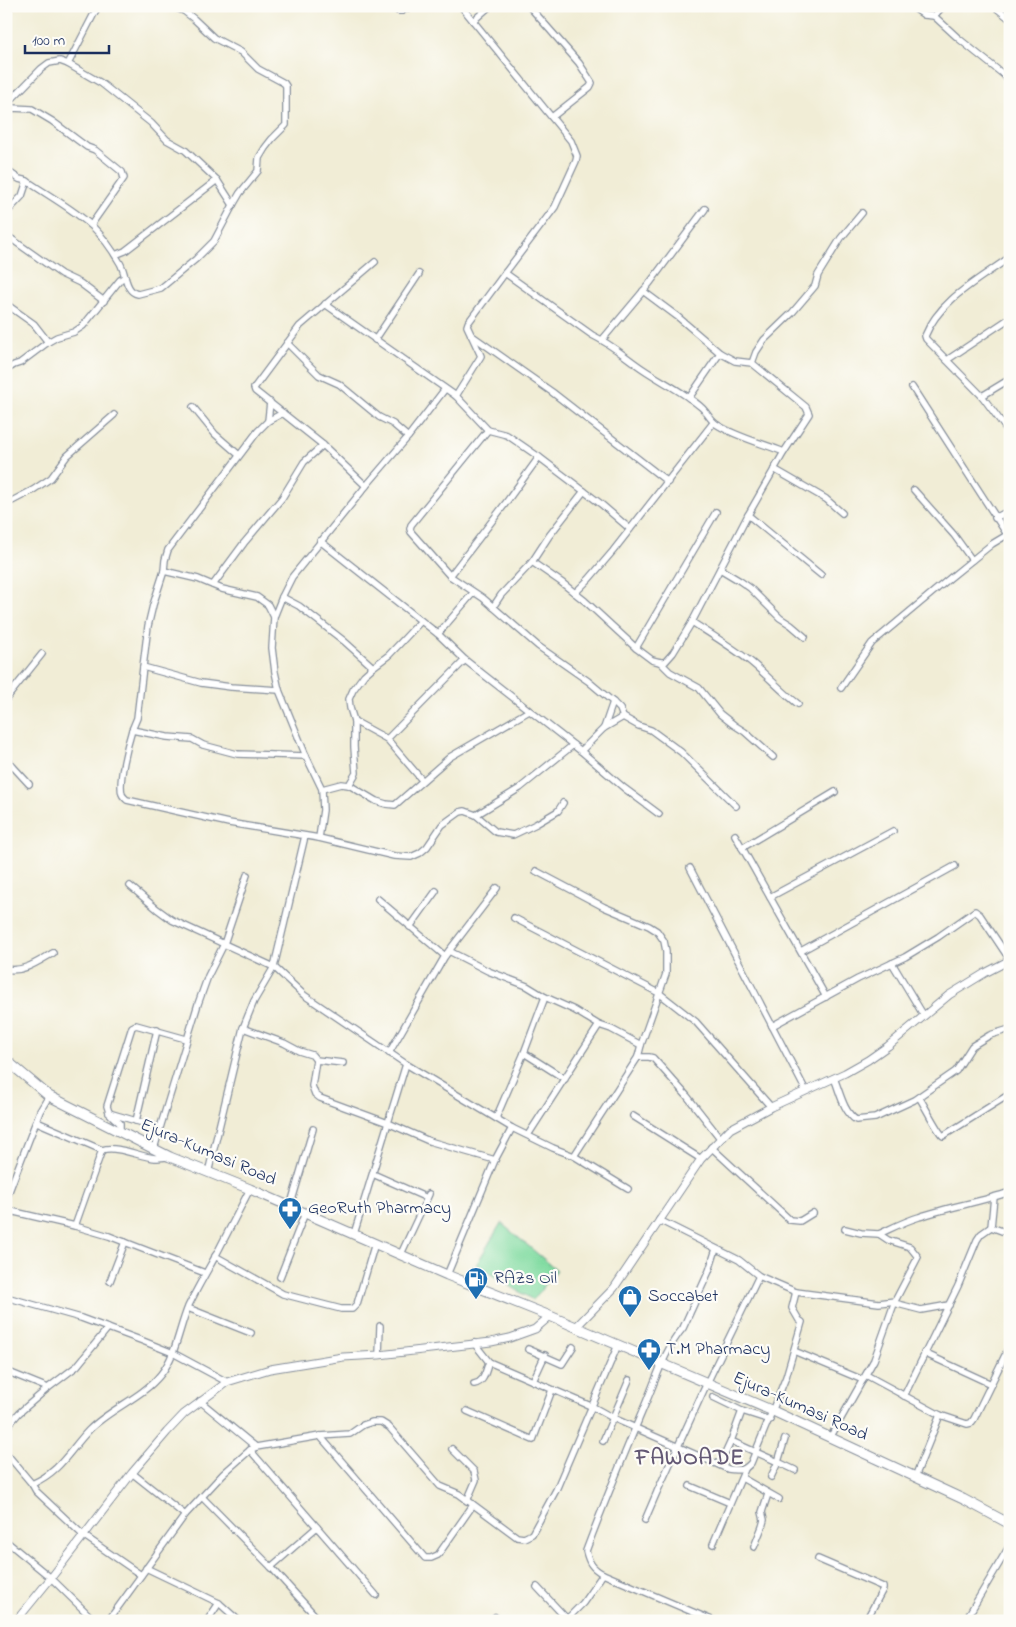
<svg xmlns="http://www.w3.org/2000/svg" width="1016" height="1627" viewBox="0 0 1016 1627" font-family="'Indie Flower',sans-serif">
	<rect width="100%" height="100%" fill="#fdfcf7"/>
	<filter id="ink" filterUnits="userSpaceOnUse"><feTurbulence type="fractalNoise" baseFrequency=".02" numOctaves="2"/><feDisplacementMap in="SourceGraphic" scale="10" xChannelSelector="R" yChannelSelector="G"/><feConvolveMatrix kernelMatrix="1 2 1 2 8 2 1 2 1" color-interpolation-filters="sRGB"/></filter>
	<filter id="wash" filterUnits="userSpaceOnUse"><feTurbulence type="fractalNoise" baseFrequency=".0096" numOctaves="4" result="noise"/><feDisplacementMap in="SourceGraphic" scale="20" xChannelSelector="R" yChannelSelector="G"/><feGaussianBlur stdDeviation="1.12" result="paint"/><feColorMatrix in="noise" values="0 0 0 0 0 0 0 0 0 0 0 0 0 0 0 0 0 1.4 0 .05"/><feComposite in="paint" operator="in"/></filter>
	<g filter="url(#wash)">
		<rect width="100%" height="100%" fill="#f1edd6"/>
		<path fill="#81dba1" stroke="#4e8580" d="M501,1223L557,1270L533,1300L476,1265Z"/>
	</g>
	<g filter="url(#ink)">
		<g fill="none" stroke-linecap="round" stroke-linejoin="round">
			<g stroke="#868e9a" stroke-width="8">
				<g id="minor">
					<path d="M392,6L398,11H402L411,6"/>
					<path d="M461,6L571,141L577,156L576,161L555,207L505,273L592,335C613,345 625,357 643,369C662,382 684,392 701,407C707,412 710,420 716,424C736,437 762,443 784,452L809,414L806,407L752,363L735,361L720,353L678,317L643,291"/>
					<path d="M529,6L579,63L592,83L590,87L552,117"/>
					<path d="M911,6L924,15L934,16L958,38L1004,75L1010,82"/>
					<path d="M994,6L1010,19"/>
					<path d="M6,10L11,6"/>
					<path d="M934,16L943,6"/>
					<path d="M473,21L490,6"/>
					<path d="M68,64L98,6"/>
					<path d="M6,105L41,69L49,63L60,61L68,64L101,83L151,123L167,140L185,150L217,180L233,205"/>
					<path d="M6,109L12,108L32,109L52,121L87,147L95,150L122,172L124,178L91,225"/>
					<path d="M6,170L19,179L27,181C49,196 75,210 94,228C104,238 113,251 120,263C126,273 125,292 138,294L161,288L196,259L214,241L233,205L240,193L258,171L259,158L265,148L272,139L286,125V86L284,83L258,69L241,52L214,38L194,19L184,11L172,6"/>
					<path d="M6,213L22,196L27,181"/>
					<path d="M6,235L61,274L80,283L104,301"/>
					<path d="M115,255L125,251L217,180"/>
					<path d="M1010,257C979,280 940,299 925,336L926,339L982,396L1010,434"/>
					<path d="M6,304L34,324L48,342"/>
					<path d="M325,304L456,396L488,430L507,435L539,457L601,504L630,529"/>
					<path d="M471,335L552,392L668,482"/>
					<path d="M375,340L419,274"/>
					<path d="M602,340L649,284L705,209"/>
					<path d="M287,343L319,375L339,384L379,417L393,424L408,437"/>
					<path d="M947,360L1010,318"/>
					<path d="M752,363L756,352L764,340L792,313L815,286L818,275L841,238L862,213"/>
					<path d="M6,370L14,365L20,363L48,342L57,337L74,332L83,326L120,280L125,277"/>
					<path d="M912,387L1010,539"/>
					<path d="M456,396L481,356L467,326L468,323L505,273"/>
					<path d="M982,396L1010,379"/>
					<path d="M689,398L720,353"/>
					<path d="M193,407L215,434L239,455"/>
					<path d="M268,421L270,402"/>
					<path d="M488,430L411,525L410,529L411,532L450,576L483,598L538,646L588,681L613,702L620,709L623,717L639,726L651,730L681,752L736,806"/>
					<path d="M774,469L826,499L842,513"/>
					<path d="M366,486L323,445L255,391L254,388L300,326L375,262"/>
					<path d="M914,490L954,535L972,560"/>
					<path d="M6,501H12L33,490L51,478L67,456L114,415"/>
					<path d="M748,515L821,575"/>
					<path d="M995,518L1010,510"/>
					<path d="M320,541L438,634L465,660L581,751L624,788L659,814"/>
					<path d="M532,562L561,582L585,601L636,648L652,660L660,662H665L673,653L692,622L748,515L784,452"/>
					<path d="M720,569L740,581L750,588L780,618L791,625L805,637"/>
					<path d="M164,571L198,579L222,589L257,597L268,605L274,617"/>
					<path d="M450,576L505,504L539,457"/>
					<path d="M213,585L244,543L282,498L304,462L323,445"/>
					<path d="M575,593L589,579L613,551L713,423"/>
					<path d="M282,597L299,606L344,641L373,667L364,675L353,690L349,699L350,708L354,721V747L356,773L349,785"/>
					<path d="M493,607L501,595L532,562L549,536L584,491"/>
					<path d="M692,622C712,635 732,647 751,662C768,676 781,691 798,704"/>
					<path d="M438,634L473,593"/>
					<path d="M636,648L716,512"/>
					<path d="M660,662L670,672L699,688L720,714L734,725L745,732L773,757"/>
					<path d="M143,667L137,718L132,730L167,737L192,739L203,745L237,754L306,756"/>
					<path d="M373,667L389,655L421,621"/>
					<path d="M841,688L872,643L950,578L992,544L1007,535"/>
					<path d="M279,690L231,687L201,683L143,667L148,626L153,605L164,571L165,560L168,550L258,431L268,421L283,413"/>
					<path d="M6,699L42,654"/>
					<path d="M354,721L387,739L422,780"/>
					<path d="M604,728L613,702"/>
					<path d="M132,730C128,743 118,781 122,794C123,797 124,797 127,800L229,823L319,838L394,856L411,857L420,853L427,847L442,825L460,812L465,811L476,815L496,832L513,835L536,824L558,811L563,803"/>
					<path d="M387,739L465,660"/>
					<path d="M581,751L604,728L623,717"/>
					<path d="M6,759L29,784"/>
					<path d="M322,789L341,784L349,785L376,801L386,804L395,805L450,757L529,711"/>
					<path d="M476,815L520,788L573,745"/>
					<path d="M735,835L826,997"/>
					<path d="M319,838L323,810L322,789L306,756L279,690L275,672L272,648L274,617L282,597L292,577L366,486L408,437L445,389"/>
					<path d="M742,848L835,792"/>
					<path d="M690,868L806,1091"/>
					<path d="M130,886L157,909L172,920L274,967L304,995L406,1064L512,1128L553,1148L574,1156L638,1057L641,1045L666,974V951L664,941L657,931L649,926L604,907L536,871"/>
					<path d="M770,897L893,831"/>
					<path d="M378,899L445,956"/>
					<path d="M514,918L659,993L696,1022L771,1107"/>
					<path d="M410,927L436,891"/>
					<path d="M449,951L488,971L527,986L545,997L524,1053L496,1118"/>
					<path d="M801,951L955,866"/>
					<path d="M892,963L924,1016"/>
					<path d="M6,969C23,973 39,961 53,953"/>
					<path d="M545,997L574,1010L599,1025"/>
					<path d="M772,1026L858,979L905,957L938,937L975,911L980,915L1010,960"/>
					<path d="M243,1028L284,1043L299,1051L312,1055L316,1060L312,1086L315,1094L320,1098L388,1123L429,1141L495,1160"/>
					<path d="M389,1053L445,956L497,888"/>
					<path d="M524,1053L565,1079"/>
					<path d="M638,1057H649L653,1058L687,1096L720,1138"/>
					<path d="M316,1060L343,1063"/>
					<path d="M834,1078C840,1092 843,1111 856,1120L875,1118L914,1100L956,1071L972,1046L990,1035L1010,1029"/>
					<path d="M919,1097C925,1106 937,1131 943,1136L1010,1094"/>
					<path d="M109,1113L160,1128"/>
					<path d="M633,1116L701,1159"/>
					<path d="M136,1121L157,1030"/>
					<path d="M37,1122L102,1150"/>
					<path d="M120,1132V1123C113,1117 109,1115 107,1106L132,1027L136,1025L186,1039"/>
					<path d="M528,1135L599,1025L611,1029L641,1045"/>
					<path d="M711,1147L790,1220L800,1221L813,1213"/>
					<path d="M154,1149L160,1128L198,1004L208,976L224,944L247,875"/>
					<path d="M574,1156L628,1189"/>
					<path d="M208,1173L243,1028L254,1001L274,967L305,836"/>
					<path d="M373,1174L427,1198"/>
					<path d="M994,1197L991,1227L1010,1234"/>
					<path d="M6,1199L40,1111L49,1096"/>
					<path d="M290,1207L313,1129"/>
					<path d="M6,1210L75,1226L109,1236L205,1273"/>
					<path d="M659,1220L739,1260L759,1276L796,1292L879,1303L895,1301"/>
					<path d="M75,1226L102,1150C117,1145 140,1157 155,1158C159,1158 164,1157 168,1157"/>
					<path d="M354,1234L406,1064"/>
					<path d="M879,1234C892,1228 905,1221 919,1217C949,1207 980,1202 1010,1192"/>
					<path d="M401,1254L429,1194"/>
					<path d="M215,1256L283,1294L341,1309H352L357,1304L375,1243"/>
					<path d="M447,1275L495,1160L512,1128"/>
					<path d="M280,1277L305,1213"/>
					<path d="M110,1281L125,1242"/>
					<path d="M6,1297L81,1318L143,1341L173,1353L227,1382"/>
					<path d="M894,1303L921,1310L949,1305"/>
					<path d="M188,1308L251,1333"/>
					<path d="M474,1343L489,1362L593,1407L613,1418L728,1469C739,1470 743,1472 751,1463L786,1377L802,1322L799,1320L792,1308L796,1292"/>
					<path d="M528,1349L562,1364L573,1347"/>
					<path d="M794,1351L863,1380"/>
					<path d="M924,1353L991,1384"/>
					<path d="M379,1355L380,1326"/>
					<path d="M6,1371L48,1388"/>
					<path d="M866,1375L940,1415L967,1424L971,1423L974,1419L1010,1345"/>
					<path d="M533,1381L545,1355"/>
					<path d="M474,1384C485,1382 485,1372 489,1362"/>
					<path d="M904,1396L958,1286L977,1240L981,1234L991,1227"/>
					<path d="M713,1397L742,1411"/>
					<path d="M200,1401L256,1447"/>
					<path d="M467,1411L533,1440L552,1390"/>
					<path d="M770,1420L742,1411L731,1441L778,1462L785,1439"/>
					<path d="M6,1428L19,1413L48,1388L77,1366L108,1328"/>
					<path d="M320,1436L425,1558H431L438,1555L473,1505"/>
					<path d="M830,1438L874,1360L895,1301L918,1257L910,1247L888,1240L879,1234L861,1233L845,1229"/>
					<path d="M603,1441L629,1380"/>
					<path d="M452,1449L474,1471L476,1480L467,1501"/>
					<path d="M250,1450L376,1595"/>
					<path d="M6,1453L32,1484L36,1491L83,1535L141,1575"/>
					<path d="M720,1465L731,1441"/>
					<path d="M132,1473L185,1515"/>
					<path d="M771,1477L778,1462L795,1470"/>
					<path d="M915,1477L940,1415"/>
					<path d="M742,1478L779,1499"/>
					<path d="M32,1484C61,1471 69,1451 89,1430C111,1408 142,1398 161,1374C176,1355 179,1329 188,1307C196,1290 206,1273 215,1257C227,1234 238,1212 250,1189"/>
					<path d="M690,1486L730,1503"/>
					<path d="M202,1497L271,1567L320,1621"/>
					<path d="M645,1520L657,1492L707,1383L759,1276"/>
					<path d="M6,1541L51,1578L95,1621"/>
					<path d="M713,1544L745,1469"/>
					<path d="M754,1547L762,1527L764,1520L762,1512L768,1494"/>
					<path d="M818,1559L883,1587V1589L869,1615V1619L871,1621"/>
					<path d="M271,1567L317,1527"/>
					<path d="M146,1568L219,1603L239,1621"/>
					<path d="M537,1587L567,1619"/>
					<path d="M495,1617L499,1621"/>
					<path d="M108,1621L185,1515L223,1474L250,1450L256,1447L320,1436L350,1434L363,1425L372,1422H381L389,1427L440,1486L459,1494L517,1537L524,1538L532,1534L556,1490L618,1345"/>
					<path d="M207,1621L219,1603"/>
					<path d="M565,1621L583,1603L603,1574"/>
					<path d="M714,1621L603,1574C592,1568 589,1563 586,1551C605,1500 626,1450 647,1400C657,1376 666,1348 683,1328L709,1271L716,1249"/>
					<path d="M965,1621L1010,1545"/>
				</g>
			</g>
			<g stroke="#868e9a" stroke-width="9">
				<g id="tertiary">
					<path d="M576,1327L614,1288L701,1159L730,1129L771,1107L845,1073L868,1060L888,1046L949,995L985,973L1010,960"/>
					<path d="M16,1621L51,1578L132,1473L167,1432L184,1414L227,1382L270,1369L343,1357L379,1355L491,1342L510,1338L535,1329L550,1316"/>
				</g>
			</g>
			<g stroke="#868e9a" stroke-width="11">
				<path id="primary" d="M6,1060L49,1096L170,1157L250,1189L447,1275L550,1316L773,1411L963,1499L1010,1524"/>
			</g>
			<use href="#minor" stroke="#fff" stroke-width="5.5"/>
			<use href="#tertiary" stroke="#fff" stroke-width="7"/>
			<use href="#primary" stroke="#fff" stroke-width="9"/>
		</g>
	</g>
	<defs>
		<g id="pharmacy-pin" transform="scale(1.25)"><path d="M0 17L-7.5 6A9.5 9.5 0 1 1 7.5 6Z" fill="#1f6fb2" stroke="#fdfcf7"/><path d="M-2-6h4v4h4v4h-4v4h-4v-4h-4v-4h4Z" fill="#fff"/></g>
		<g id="fuel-pin" transform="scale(1.25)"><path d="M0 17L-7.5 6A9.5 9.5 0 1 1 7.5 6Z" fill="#1f6fb2" stroke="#fdfcf7"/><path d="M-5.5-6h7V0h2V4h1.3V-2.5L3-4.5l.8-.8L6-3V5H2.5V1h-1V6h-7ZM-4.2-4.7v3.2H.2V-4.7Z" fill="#fff"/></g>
		<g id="shop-pin" transform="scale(1.25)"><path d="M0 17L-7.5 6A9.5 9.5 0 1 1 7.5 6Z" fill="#1f6fb2" stroke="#fdfcf7"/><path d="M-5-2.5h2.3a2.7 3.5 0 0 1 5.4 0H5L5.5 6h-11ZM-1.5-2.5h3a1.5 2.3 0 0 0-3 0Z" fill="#fff"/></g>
	</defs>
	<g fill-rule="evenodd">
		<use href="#pharmacy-pin" x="290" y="1209"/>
		<use href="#fuel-pin" x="476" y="1279"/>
		<use href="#shop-pin" x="630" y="1297"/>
		<use href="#pharmacy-pin" x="649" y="1350"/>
	</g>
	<g text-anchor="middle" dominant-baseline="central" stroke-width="4.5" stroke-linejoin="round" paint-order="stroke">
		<g font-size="18" fill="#1b2f5e" stroke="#fdfcf7">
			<text transform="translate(208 1153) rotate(23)">Ejura-Kumasi Road</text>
			<text transform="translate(800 1407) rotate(24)">Ejura-Kumasi Road</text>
		</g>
		<g font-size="18" fill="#1b2f5e" stroke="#fdfcf7" text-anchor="start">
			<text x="308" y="1209">GeoRuth Pharmacy</text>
			<text x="494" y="1279">RAZs Oil</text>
			<text x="648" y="1297">Soccabet</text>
			<text x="666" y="1350">T.M Pharmacy</text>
		</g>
		<g font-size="22" font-weight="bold" letter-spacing="1" fill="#645975" stroke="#fdfcf7">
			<text x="690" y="1459">FAWOADE</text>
		</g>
	</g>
	<rect width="1016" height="1627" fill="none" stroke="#fdfcf7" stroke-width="25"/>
	<path d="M25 45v8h84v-8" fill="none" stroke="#1b2f5e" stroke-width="2.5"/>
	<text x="32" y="45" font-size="15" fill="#1b2f5e" stroke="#fdfcf7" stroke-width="4" paint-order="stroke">100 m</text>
</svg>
